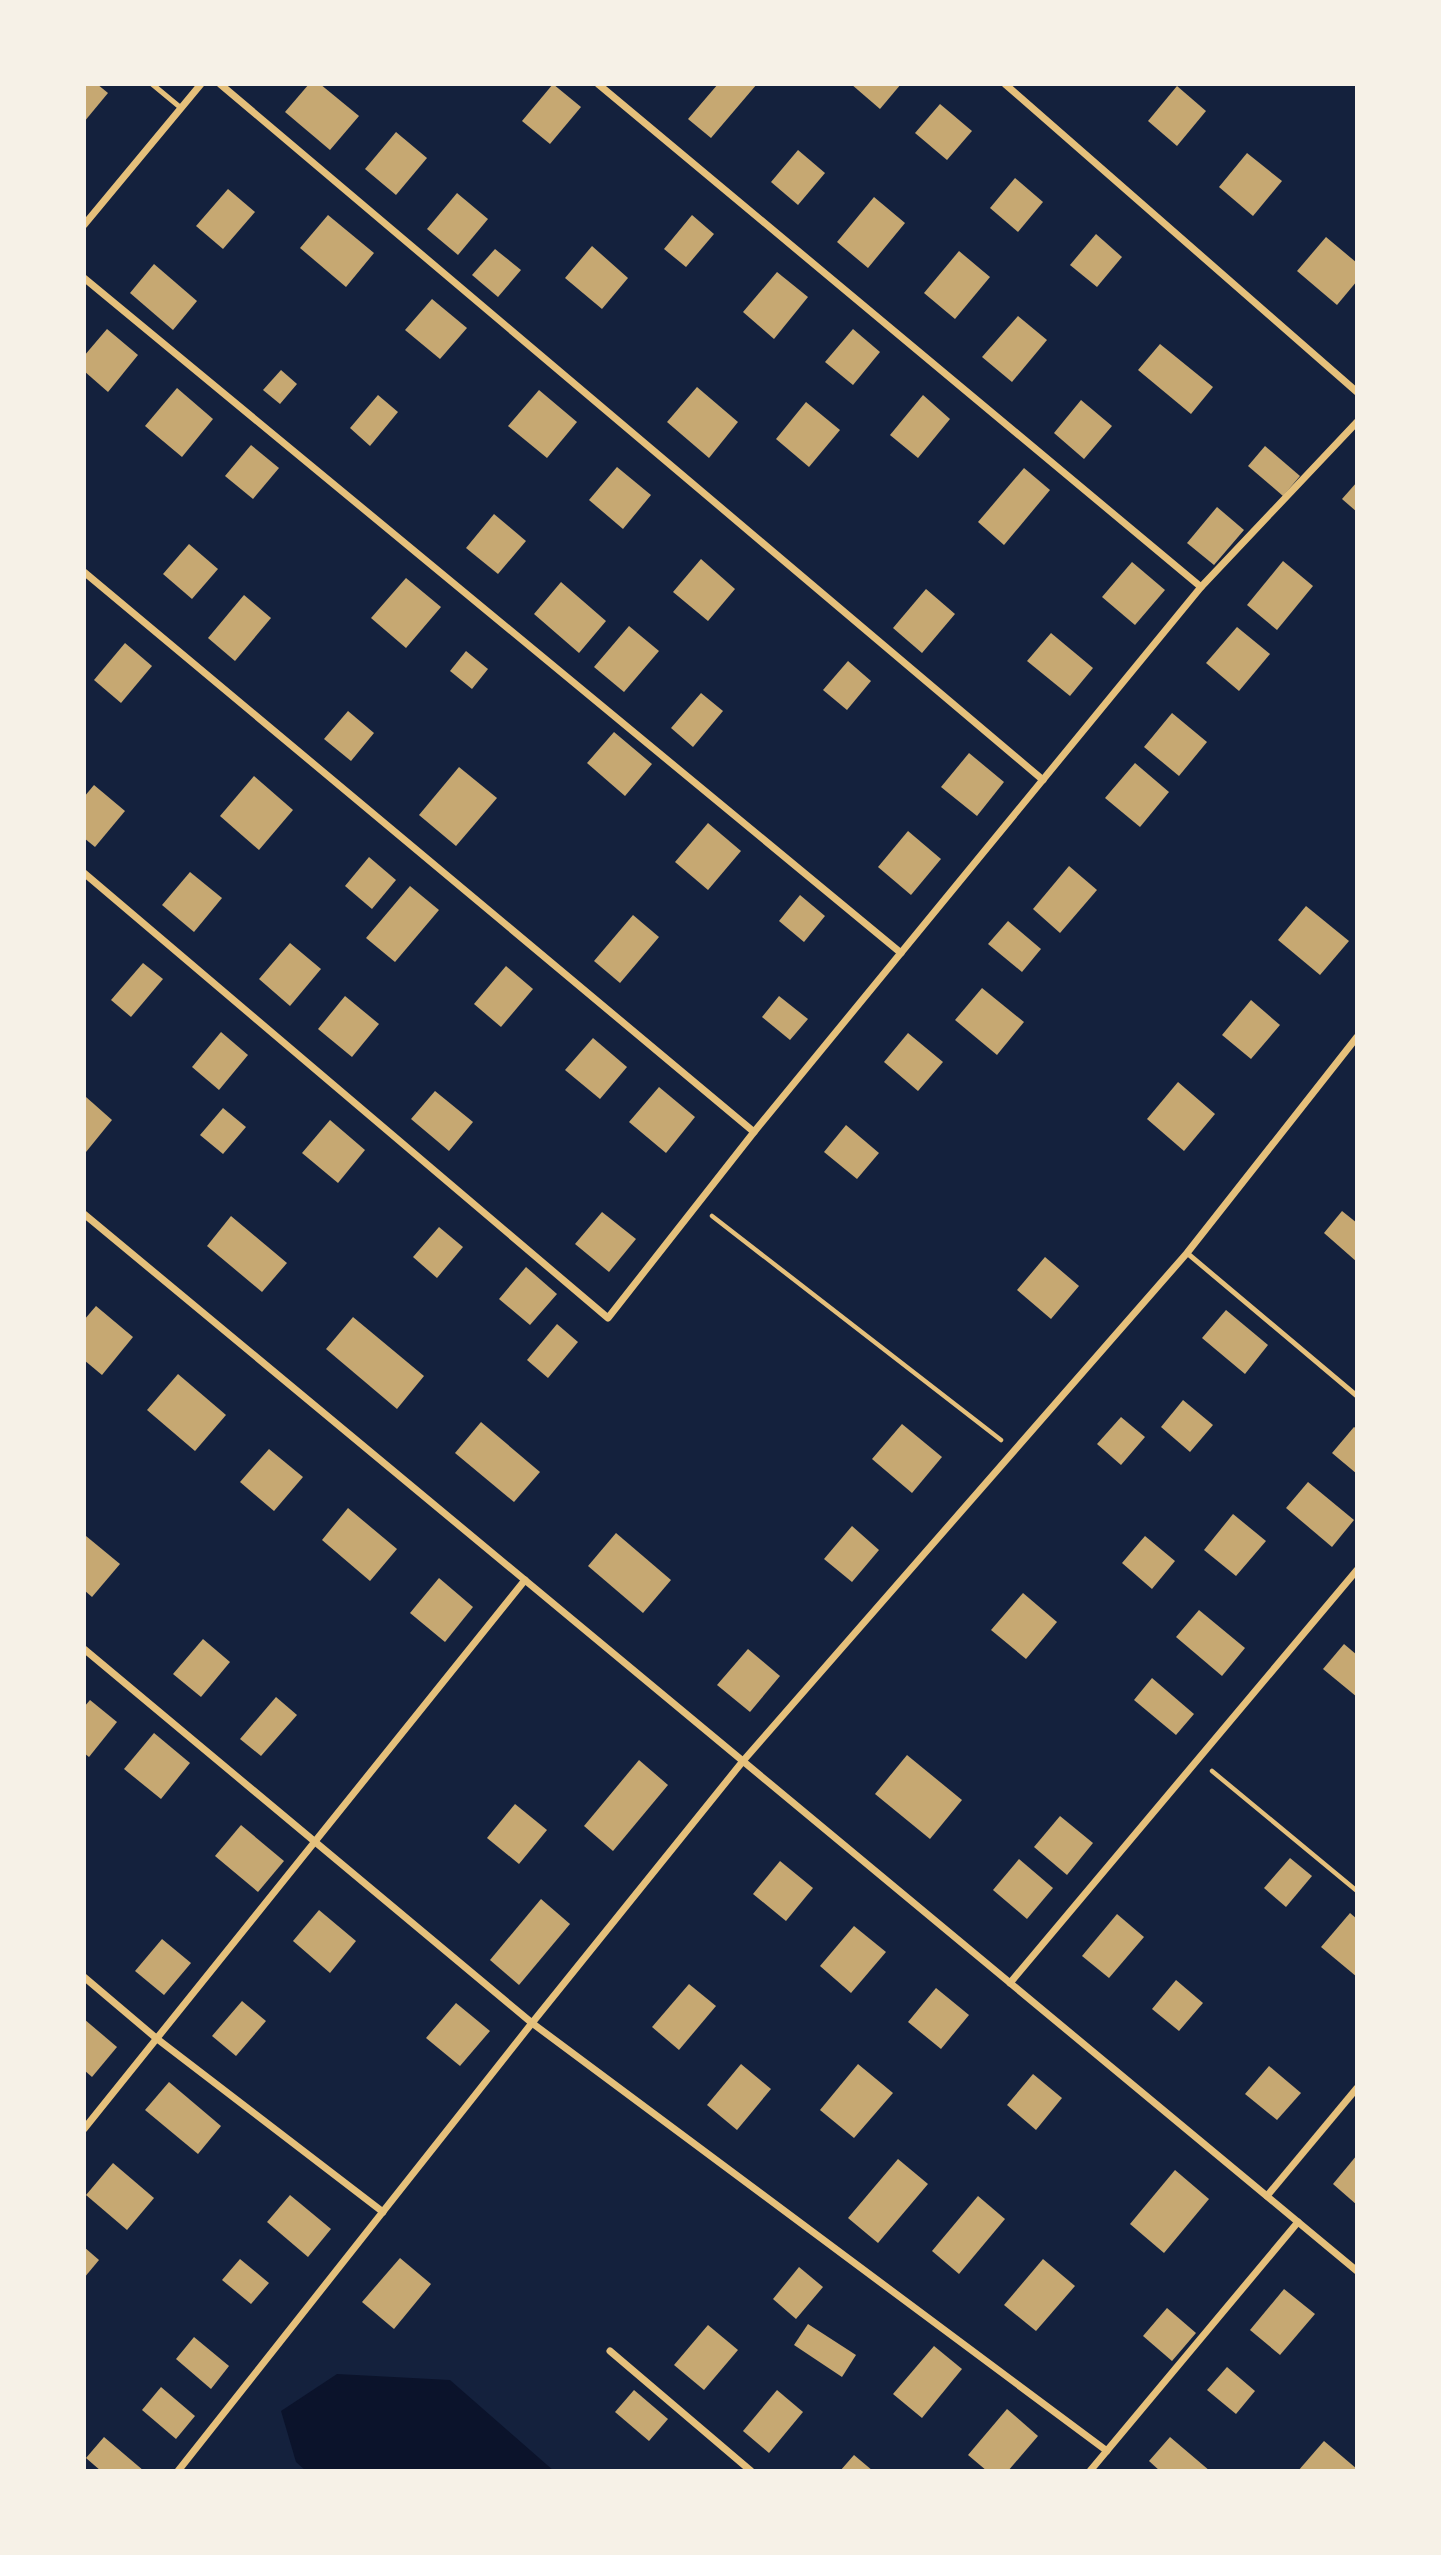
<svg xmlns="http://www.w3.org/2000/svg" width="1441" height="2555" viewBox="0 0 1441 2555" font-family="'Noto Sans',sans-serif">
	<rect width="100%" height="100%" fill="#14213d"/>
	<path fill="#0b132b" d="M337,2374L450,2380L554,2471H306L296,2462L281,2411Z"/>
	<g fill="#c6a872">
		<path d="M84,84H97L108,93L84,122Z"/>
		<path d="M309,84H320L359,116L330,150L285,112Z"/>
		<path d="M553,84L581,107L550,144L522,121Z"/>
		<path d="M718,84H757L711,138L688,119Z"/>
		<path d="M851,84H901L880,109Z"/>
		<path d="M1177,86L1206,111L1177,146L1148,121Z"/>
		<path d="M940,104L972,131L947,160L915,133Z"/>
		<path d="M396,132L427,158L396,195L365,169Z"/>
		<path d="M798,150L825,173L798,205L771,182Z"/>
		<path d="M1247,153L1282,181L1253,216L1219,187Z"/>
		<path d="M1015,178L1043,202L1018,232L990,208Z"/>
		<path d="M228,189L255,212L223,249L196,226Z"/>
		<path d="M457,193L488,219L458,255L427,229Z"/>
		<path d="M874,197L905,223L868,268L837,242Z"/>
		<path d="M328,215L374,253L346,287L300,248Z"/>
		<path d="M692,215L714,234L686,267L664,249Z"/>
		<path d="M1096,234L1122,257L1097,287L1070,265Z"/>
		<path d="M1326,237L1357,263V281L1337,305L1297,271Z"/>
		<path d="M592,246L628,278L602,309L565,278Z"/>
		<path d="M495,249L521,270L498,297L472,275Z"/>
		<path d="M959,251L990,277L955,319L924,293Z"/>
		<path d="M154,264L197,301L173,330L130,293Z"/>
		<path d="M777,272L808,297L774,339L743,312Z"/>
		<path d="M432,299L467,328L440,359L405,330Z"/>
		<path d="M1018,316L1047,340L1012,382L982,357Z"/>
		<path d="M107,329L138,355L108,392L84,371V356Z"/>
		<path d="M853,329L880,352L853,385L825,362Z"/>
		<path d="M1160,344L1213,387L1191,414L1138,370Z"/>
		<path d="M281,370L297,384L280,404L263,390Z"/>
		<path d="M697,387L738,422L709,458L667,422Z"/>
		<path d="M177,388L213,419L182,457L145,426Z"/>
		<path d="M539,390L577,422L547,458L508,426Z"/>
		<path d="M378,395L398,412L370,446L350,428Z"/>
		<path d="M923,395L950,419L918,458L890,435Z"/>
		<path d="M1081,400L1112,426L1084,459L1054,433Z"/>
		<path d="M806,402L840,430L809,467L776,439Z"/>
		<path d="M251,445L279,468L253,499L225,476Z"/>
		<path d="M1265,446L1300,476L1283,496L1248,466Z"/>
		<path d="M617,467L651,495L623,529L589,500Z"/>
		<path d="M1024,468L1050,490L1004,545L978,522Z"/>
		<path d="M1357,482V512L1342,499Z"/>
		<path d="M1217,507L1244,530L1214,565L1187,543Z"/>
		<path d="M494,514L526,541L498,574L466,548Z"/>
		<path d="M189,544L218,569L192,599L163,574Z"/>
		<path d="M701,559L735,589L708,621L673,592Z"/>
		<path d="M1283,561L1313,586L1277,630L1247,605Z"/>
		<path d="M1132,562L1165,590L1135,625L1102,597Z"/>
		<path d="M406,578L441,607L406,648L371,618Z"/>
		<path d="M561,582L606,621L579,653L534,614Z"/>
		<path d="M926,589L955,614L922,653L893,628Z"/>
		<path d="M244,595L271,618L235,661L208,638Z"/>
		<path d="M629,626L659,651L624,692L594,667Z"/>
		<path d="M1237,627L1270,654L1239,691L1206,663Z"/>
		<path d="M1051,633L1093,668L1070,696L1027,661Z"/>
		<path d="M125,643L152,666L121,703L94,680Z"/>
		<path d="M466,651L488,669L472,689L450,671Z"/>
		<path d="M848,661L871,681L847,710L823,690Z"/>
		<path d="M701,693L723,711L693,747L671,728Z"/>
		<path d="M348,711L374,733L351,761L324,739Z"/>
		<path d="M1172,713L1207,742L1179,776L1144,747Z"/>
		<path d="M614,732L652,764L625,796L587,763Z"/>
		<path d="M969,753L1004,782L977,816L941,787Z"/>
		<path d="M1135,763L1169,792L1140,827L1105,798Z"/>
		<path d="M459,767L497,798L456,846L419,815Z"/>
		<path d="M254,776L293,810L259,850L220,816Z"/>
		<path d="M94,785L125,811L95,847L84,838V797Z"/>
		<path d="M708,823L741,851L708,890L675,862Z"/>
		<path d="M908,831L941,859L911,895L878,867Z"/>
		<path d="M369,857L396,880L372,909L345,886Z"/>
		<path d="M1069,866L1097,890L1060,933L1033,909Z"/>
		<path d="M190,872L222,898L194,932L162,905Z"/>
		<path d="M410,886L439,910L395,962L366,938Z"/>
		<path d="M800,895L825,916L804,942L779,921Z"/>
		<path d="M1306,906L1349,941L1320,975L1278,940Z"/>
		<path d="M633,915L659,937L620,983L594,961Z"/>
		<path d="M1008,921L1041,949L1022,972L988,944Z"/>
		<path d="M290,943L321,969L290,1006L259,979Z"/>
		<path d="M143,963L163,979L131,1017L111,1000Z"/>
		<path d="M506,966L533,989L501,1027L474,1004Z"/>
		<path d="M982,988L1024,1022L997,1055L955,1020Z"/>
		<path d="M345,996L379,1024L352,1057L318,1029Z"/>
		<path d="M779,996L808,1019L790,1040L762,1017Z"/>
		<path d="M1251,1000L1280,1025L1251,1059L1222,1035Z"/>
		<path d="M221,1032L248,1055L219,1090L192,1067Z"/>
		<path d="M908,1033L943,1062L918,1091L884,1062Z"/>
		<path d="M593,1038L627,1067L600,1099L565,1070Z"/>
		<path d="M1178,1082L1215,1114L1184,1151L1147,1119Z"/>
		<path d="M659,1087L695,1117L666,1153L629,1122Z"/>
		<path d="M435,1091L473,1122L449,1151L411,1119Z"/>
		<path d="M86,1097L112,1120L86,1152L84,1151Z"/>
		<path d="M223,1108L246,1127L223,1154L200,1135Z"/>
		<path d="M330,1120L365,1150L338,1183L302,1153Z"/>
		<path d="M846,1125L879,1153L857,1179L824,1152Z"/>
		<path d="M1342,1211L1357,1223V1262L1324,1233Z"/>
		<path d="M602,1212L636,1239L609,1272L575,1244Z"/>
		<path d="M231,1216L287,1263L262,1292L207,1246Z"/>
		<path d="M439,1227L463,1247L437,1278L413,1257Z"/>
		<path d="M1045,1257L1079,1286L1051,1319L1017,1290Z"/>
		<path d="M526,1267L557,1294L530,1325L499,1299Z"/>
		<path d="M96,1306L133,1337L102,1375L84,1360V1320Z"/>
		<path d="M1226,1310L1268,1345L1245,1374L1202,1338Z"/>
		<path d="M353,1317L424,1376L397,1409L326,1349Z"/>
		<path d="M557,1324L578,1342L548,1378L527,1360Z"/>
		<path d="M178,1374L226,1415L195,1451L147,1410Z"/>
		<path d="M1183,1400L1213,1425L1190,1452L1161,1427Z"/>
		<path d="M1121,1417L1145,1437L1121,1465L1097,1444Z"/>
		<path d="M481,1422L540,1472L514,1502L455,1453Z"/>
		<path d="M902,1424L942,1457L912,1493L872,1459Z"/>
		<path d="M1354,1427L1357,1429V1474L1332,1453Z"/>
		<path d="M269,1449L303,1477L274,1511L240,1482Z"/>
		<path d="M1308,1482L1354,1520L1332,1547L1286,1508Z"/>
		<path d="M348,1508L397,1549L370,1581L322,1540Z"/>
		<path d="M1233,1514L1266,1541L1236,1576L1204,1550Z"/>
		<path d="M852,1526L879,1550L852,1582L824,1559Z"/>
		<path d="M616,1533L671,1580L643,1613L588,1566Z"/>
		<path d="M86,1536L120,1564L92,1597L84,1590V1539Z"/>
		<path d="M1145,1536L1175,1561L1152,1589L1122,1563Z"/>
		<path d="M439,1578L473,1607L445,1642L410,1613Z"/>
		<path d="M1023,1593L1057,1622L1026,1659L991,1630Z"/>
		<path d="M1199,1610L1245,1648L1222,1676L1176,1637Z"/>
		<path d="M203,1639L230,1662L201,1697L173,1674Z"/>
		<path d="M1344,1644L1357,1655V1697L1323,1669Z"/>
		<path d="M748,1649L780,1676L750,1712L717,1685Z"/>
		<path d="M1152,1678L1194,1714L1176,1735L1134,1700Z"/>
		<path d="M276,1697L297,1715L261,1756L240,1739Z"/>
		<path d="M90,1700L117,1722L89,1757L84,1753V1707Z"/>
		<path d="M154,1733L190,1763L161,1799L124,1769Z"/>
		<path d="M907,1755L962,1800L930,1839L875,1794Z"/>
		<path d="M639,1760L668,1785L613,1851L584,1826Z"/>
		<path d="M515,1804L547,1830L519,1864L487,1838Z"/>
		<path d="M1060,1816L1093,1843L1067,1875L1034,1847Z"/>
		<path d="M241,1825L284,1861L258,1892L215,1856Z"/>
		<path d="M1290,1858L1312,1876L1286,1907L1264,1888Z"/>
		<path d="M1019,1859L1053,1888L1027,1919L993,1890Z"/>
		<path d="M780,1861L813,1888L786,1921L753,1894Z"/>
		<path d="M541,1899L570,1924L519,1985L490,1960Z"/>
		<path d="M319,1910L356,1941L330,1973L293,1941Z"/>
		<path d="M1350,1913L1357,1919V1977L1321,1947Z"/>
		<path d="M1117,1914L1144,1937L1109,1978L1082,1956Z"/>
		<path d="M854,1926L886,1952L851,1993L820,1966Z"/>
		<path d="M162,1939L191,1963L164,1995L135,1971Z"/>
		<path d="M1176,1980L1203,2003L1179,2031L1152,2009Z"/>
		<path d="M689,1984L716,2006L679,2050L652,2027Z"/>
		<path d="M936,1988L969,2015L941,2049L908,2022Z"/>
		<path d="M242,2001L266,2021L236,2056L212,2036Z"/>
		<path d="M456,2003L490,2031L460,2066L426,2038Z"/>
		<path d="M84,2019L117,2047L92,2077L84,2070Z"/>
		<path d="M741,2064L771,2089L737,2130L707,2105Z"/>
		<path d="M858,2064L893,2093L854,2138L820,2110Z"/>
		<path d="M1269,2066L1301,2093L1277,2120L1245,2094Z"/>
		<path d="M1033,2074L1062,2098L1036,2130L1007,2105Z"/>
		<path d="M169,2082L221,2126L198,2154L145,2110Z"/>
		<path d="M1357,2155V2205L1333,2184Z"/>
		<path d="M898,2159L928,2184L878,2243L848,2218Z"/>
		<path d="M113,2163L154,2198L127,2230L86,2195Z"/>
		<path d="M1175,2170L1209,2199L1164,2253L1130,2224Z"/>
		<path d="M290,2195L331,2229L308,2257L267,2222Z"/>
		<path d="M978,2196L1005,2219L959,2274L932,2251Z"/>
		<path d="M84,2247L99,2260L84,2278Z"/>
		<path d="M400,2258L431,2284L394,2329L362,2302Z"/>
		<path d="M240,2259L269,2283L251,2304L222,2280Z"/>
		<path d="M1043,2259L1075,2286L1036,2331L1004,2305Z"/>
		<path d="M799,2267L823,2287L796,2319L773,2299Z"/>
		<path d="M1284,2289L1315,2314L1280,2355L1250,2330Z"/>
		<path d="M1167,2308L1196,2333L1172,2361L1143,2336Z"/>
		<path d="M808,2324L856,2355L842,2377L794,2345Z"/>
		<path d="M708,2325L738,2350L704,2390L674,2365Z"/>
		<path d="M194,2337L229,2366L211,2389L176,2359Z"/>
		<path d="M934,2346L962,2369L922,2418L893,2394Z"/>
		<path d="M1227,2367L1255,2391L1236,2414L1207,2390Z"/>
		<path d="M161,2387L195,2416L176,2439L142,2410Z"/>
		<path d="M634,2390L668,2419L649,2441L615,2412Z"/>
		<path d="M777,2390L803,2412L769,2453L743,2431Z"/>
		<path d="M1007,2409L1038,2436L1008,2471H987L968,2455Z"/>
		<path d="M104,2437L144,2471H101L86,2458Z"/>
		<path d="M1170,2437L1210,2471H1160L1149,2461Z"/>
		<path d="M1324,2441L1357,2469V2471H1298Z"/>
		<path d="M854,2455L873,2471H840Z"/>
	</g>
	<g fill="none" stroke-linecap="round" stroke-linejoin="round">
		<g stroke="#e5c07b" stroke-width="4.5">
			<path d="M712,1216L1001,1440"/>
			<path d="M1212,1771L1357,1891"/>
		</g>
		<g stroke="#e5c07b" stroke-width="5">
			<path d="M152,84L181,108"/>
			<path d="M1187,1253L1357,1396"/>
		</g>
		<g stroke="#e5c07b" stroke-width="7">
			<path d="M220,84L1043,780"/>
			<path d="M598,84L1201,587"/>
			<path d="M1005,84L1357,392"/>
			<path d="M84,225L201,84"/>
			<path d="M84,278L901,953"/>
			<path d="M84,572L754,1132"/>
			<path d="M84,873L608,1318L754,1132L1201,587L1357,422"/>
			<path d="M84,1214L1357,2271"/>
			<path d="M84,1649L532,2023L1107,2451"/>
			<path d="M84,1977L156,2038L383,2212"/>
			<path d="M1010,1983L1357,1570"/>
			<path d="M84,2129L525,1580"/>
			<path d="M1267,2196L1357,2088"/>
			<path d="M610,2351L751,2471"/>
			<path d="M178,2471L532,2023L743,1761L1187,1253L1357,1037"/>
			<path d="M1090,2471L1298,2222"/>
		</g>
	</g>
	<rect width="1441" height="2555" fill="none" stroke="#f6f1e7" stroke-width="172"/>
</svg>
